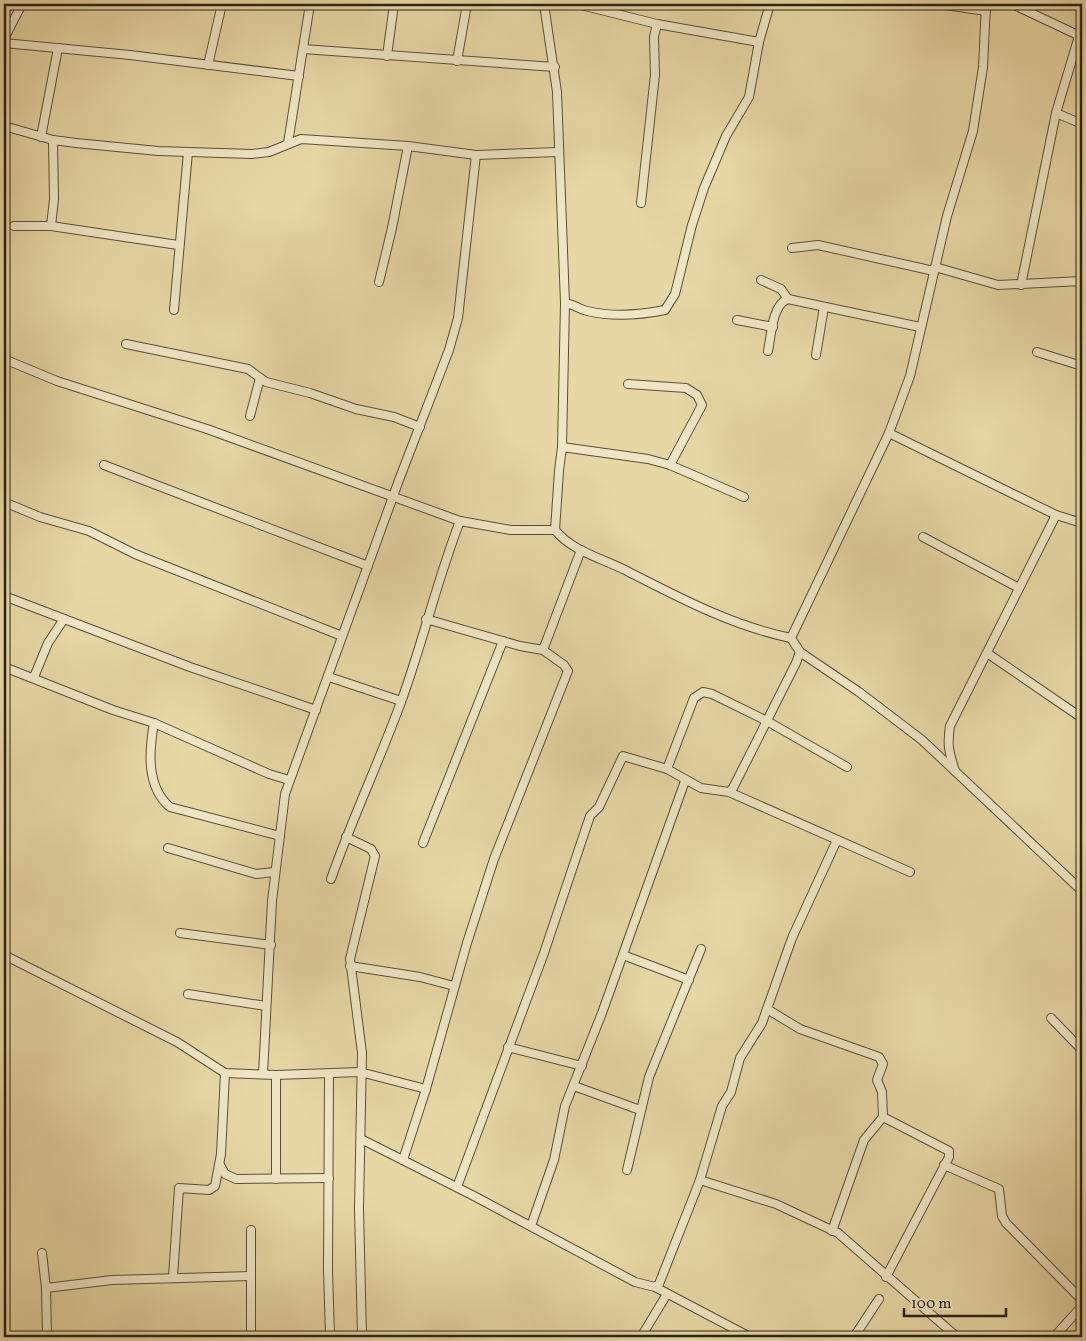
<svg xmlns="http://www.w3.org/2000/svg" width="1086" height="1341" viewBox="0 0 1086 1341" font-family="Vollkorn,serif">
	<rect width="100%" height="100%" fill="#e6d7a4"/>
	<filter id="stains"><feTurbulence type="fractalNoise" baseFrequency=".004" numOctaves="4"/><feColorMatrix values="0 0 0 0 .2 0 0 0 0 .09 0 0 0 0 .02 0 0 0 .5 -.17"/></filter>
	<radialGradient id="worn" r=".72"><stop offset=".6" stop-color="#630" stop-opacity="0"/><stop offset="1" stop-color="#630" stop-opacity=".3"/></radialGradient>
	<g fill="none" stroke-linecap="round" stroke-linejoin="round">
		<g stroke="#5a4f3a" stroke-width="10">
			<g id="minor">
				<path d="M544,4L557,92L565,303L562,447"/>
				<path d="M577,4L657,24L759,42"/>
				<path d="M939,4L986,11"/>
				<path d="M986,4L983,67L973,131L947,216L910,376L889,433L1056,515L1082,523"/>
				<path d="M1012,4L1082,37"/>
				<path d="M4,39L22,4"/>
				<path d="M4,43L130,55L299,76"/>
				<path d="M303,49L555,67"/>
				<path d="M387,56L394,4"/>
				<path d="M457,61L467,4"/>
				<path d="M208,65L222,4"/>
				<path d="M1056,113L1082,124"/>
				<path d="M4,126L53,140L76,143L158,151L252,154L269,152L301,139L408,146L476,155L558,152"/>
				<path d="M41,137L58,48"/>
				<path d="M288,143L310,4"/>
				<path d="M641,203L655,75L654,37L657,24"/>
				<path d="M14,226H51L178,245"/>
				<path d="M51,226L54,199L53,140"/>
				<path d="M792,248L818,245L934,271"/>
				<path d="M935,267L998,285L1082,281"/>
				<path d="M761,280L781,289L788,299"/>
				<path d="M379,282L392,228L408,146"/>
				<path d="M1021,285L1056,113L1079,36"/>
				<path d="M565,303C573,304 579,309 587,311C612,317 640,315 665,310L675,294L692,225L704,188L726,136L749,97L759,42L770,4"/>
				<path d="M174,310L188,152"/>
				<path d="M737,320L773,327"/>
				<path d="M126,344L248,369L266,382L310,393L356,409L394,417L420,427"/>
				<path d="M768,351C771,337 772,304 788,299L920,327"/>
				<path d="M1037,352L1082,366"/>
				<path d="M816,355L824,307"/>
				<path d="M4,359L57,381L207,429L460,521L511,530H555"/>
				<path d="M628,384L686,388L697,395L702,405L670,465"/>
				<path d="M250,416L260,378"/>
				<path d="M104,465L368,566"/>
				<path d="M744,497L670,465L648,459L562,447L559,471L555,530C572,551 601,558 625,570C678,597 732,626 791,638"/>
				<path d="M4,502L40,517L89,531L135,554L342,636"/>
				<path d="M923,537L1019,588"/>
				<path d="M4,596L190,667L316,710"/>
				<path d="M543,650L581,550"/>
				<path d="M800,652L859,692L922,740L1082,891"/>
				<path d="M987,653L1082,718"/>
				<path d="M4,667L113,710L154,723L269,774L289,780"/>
				<path d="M34,677L48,643L64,619"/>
				<path d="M329,677L401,701"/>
				<path d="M154,723C149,751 146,787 170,807L280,836"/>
				<path d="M847,767L767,721L712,694L703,692L694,698L667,769L701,788L729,792L910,872"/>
				<path d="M955,771C949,752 947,746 950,726L1056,515"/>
				<path d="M729,792L733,788L796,663L800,652L791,638L889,433"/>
				<path d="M346,837L371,849L375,856L350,959L362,1053L359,1208L362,1337"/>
				<path d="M423,843L503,641"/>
				<path d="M168,848L256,874L274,872"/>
				<path d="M331,879C352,819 379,762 401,702C423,642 437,580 460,521"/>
				<path d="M180,933L271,945"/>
				<path d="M4,955L177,1042L225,1073L276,1075L360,1072L426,1089"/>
				<path d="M623,955L689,980"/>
				<path d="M350,966L420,977L454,986"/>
				<path d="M188,994L266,1006"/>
				<path d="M767,1009L800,1029L879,1057L883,1064L877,1080L882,1092L883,1117L949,1151V1157L886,1277"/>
				<path d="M1051,1018L1082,1050"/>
				<path d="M508,1047L582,1066"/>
				<path d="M263,1074L272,901L285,794L399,480L449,350L458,318L476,155"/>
				<path d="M329,1074L328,1269L330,1337"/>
				<path d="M276,1075V1179"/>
				<path d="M574,1086L640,1110"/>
				<path d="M361,1139L472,1195L635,1282L655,1287L659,1284L700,1180L722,1106L731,1092L740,1058L762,1023L792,938L837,840"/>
				<path d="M403,1160L426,1089L467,943L494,859L568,671L564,665L543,650L520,646L426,619"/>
				<path d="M220,1165L225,1174L236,1179L329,1178"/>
				<path d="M944,1165L999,1189L1002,1216L1006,1223L1082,1300"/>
				<path d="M627,1170L649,1077L701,949"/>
				<path d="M700,1180L776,1204L838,1233L957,1337"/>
				<path d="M457,1187L544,953L590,816L599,807L623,756L667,769"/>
				<path d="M531,1226L554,1160L565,1106L602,1013L685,781"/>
				<path d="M251,1230V1337"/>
				<path d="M832,1231L864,1140L883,1117"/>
				<path d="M42,1253L46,1288L47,1337"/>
				<path d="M173,1277L179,1188L209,1190L215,1186L221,1154L225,1073"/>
				<path d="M655,1287L750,1337"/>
				<path d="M46,1288L112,1280L251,1276"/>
				<path d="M641,1337L667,1294"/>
				<path d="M854,1337L879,1299"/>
				<path d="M1054,1337L1082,1306"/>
			</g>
		</g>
		<use href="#minor" stroke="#efe5c4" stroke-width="8"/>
	</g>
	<rect width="1086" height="1341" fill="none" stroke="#e6d7a4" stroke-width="20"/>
	<rect x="5" y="5" width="1076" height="1331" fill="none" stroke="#2c2217" stroke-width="2.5"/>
	<rect x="10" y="10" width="1066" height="1321" fill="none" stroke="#2c2217"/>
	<path d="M904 1308v8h102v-8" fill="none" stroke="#2c2217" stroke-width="2.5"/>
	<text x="911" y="1308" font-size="15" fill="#2c2217" stroke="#efe5c4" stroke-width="4" paint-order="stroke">100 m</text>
	<rect width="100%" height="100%" filter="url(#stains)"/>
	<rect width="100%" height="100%" fill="url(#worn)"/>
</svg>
